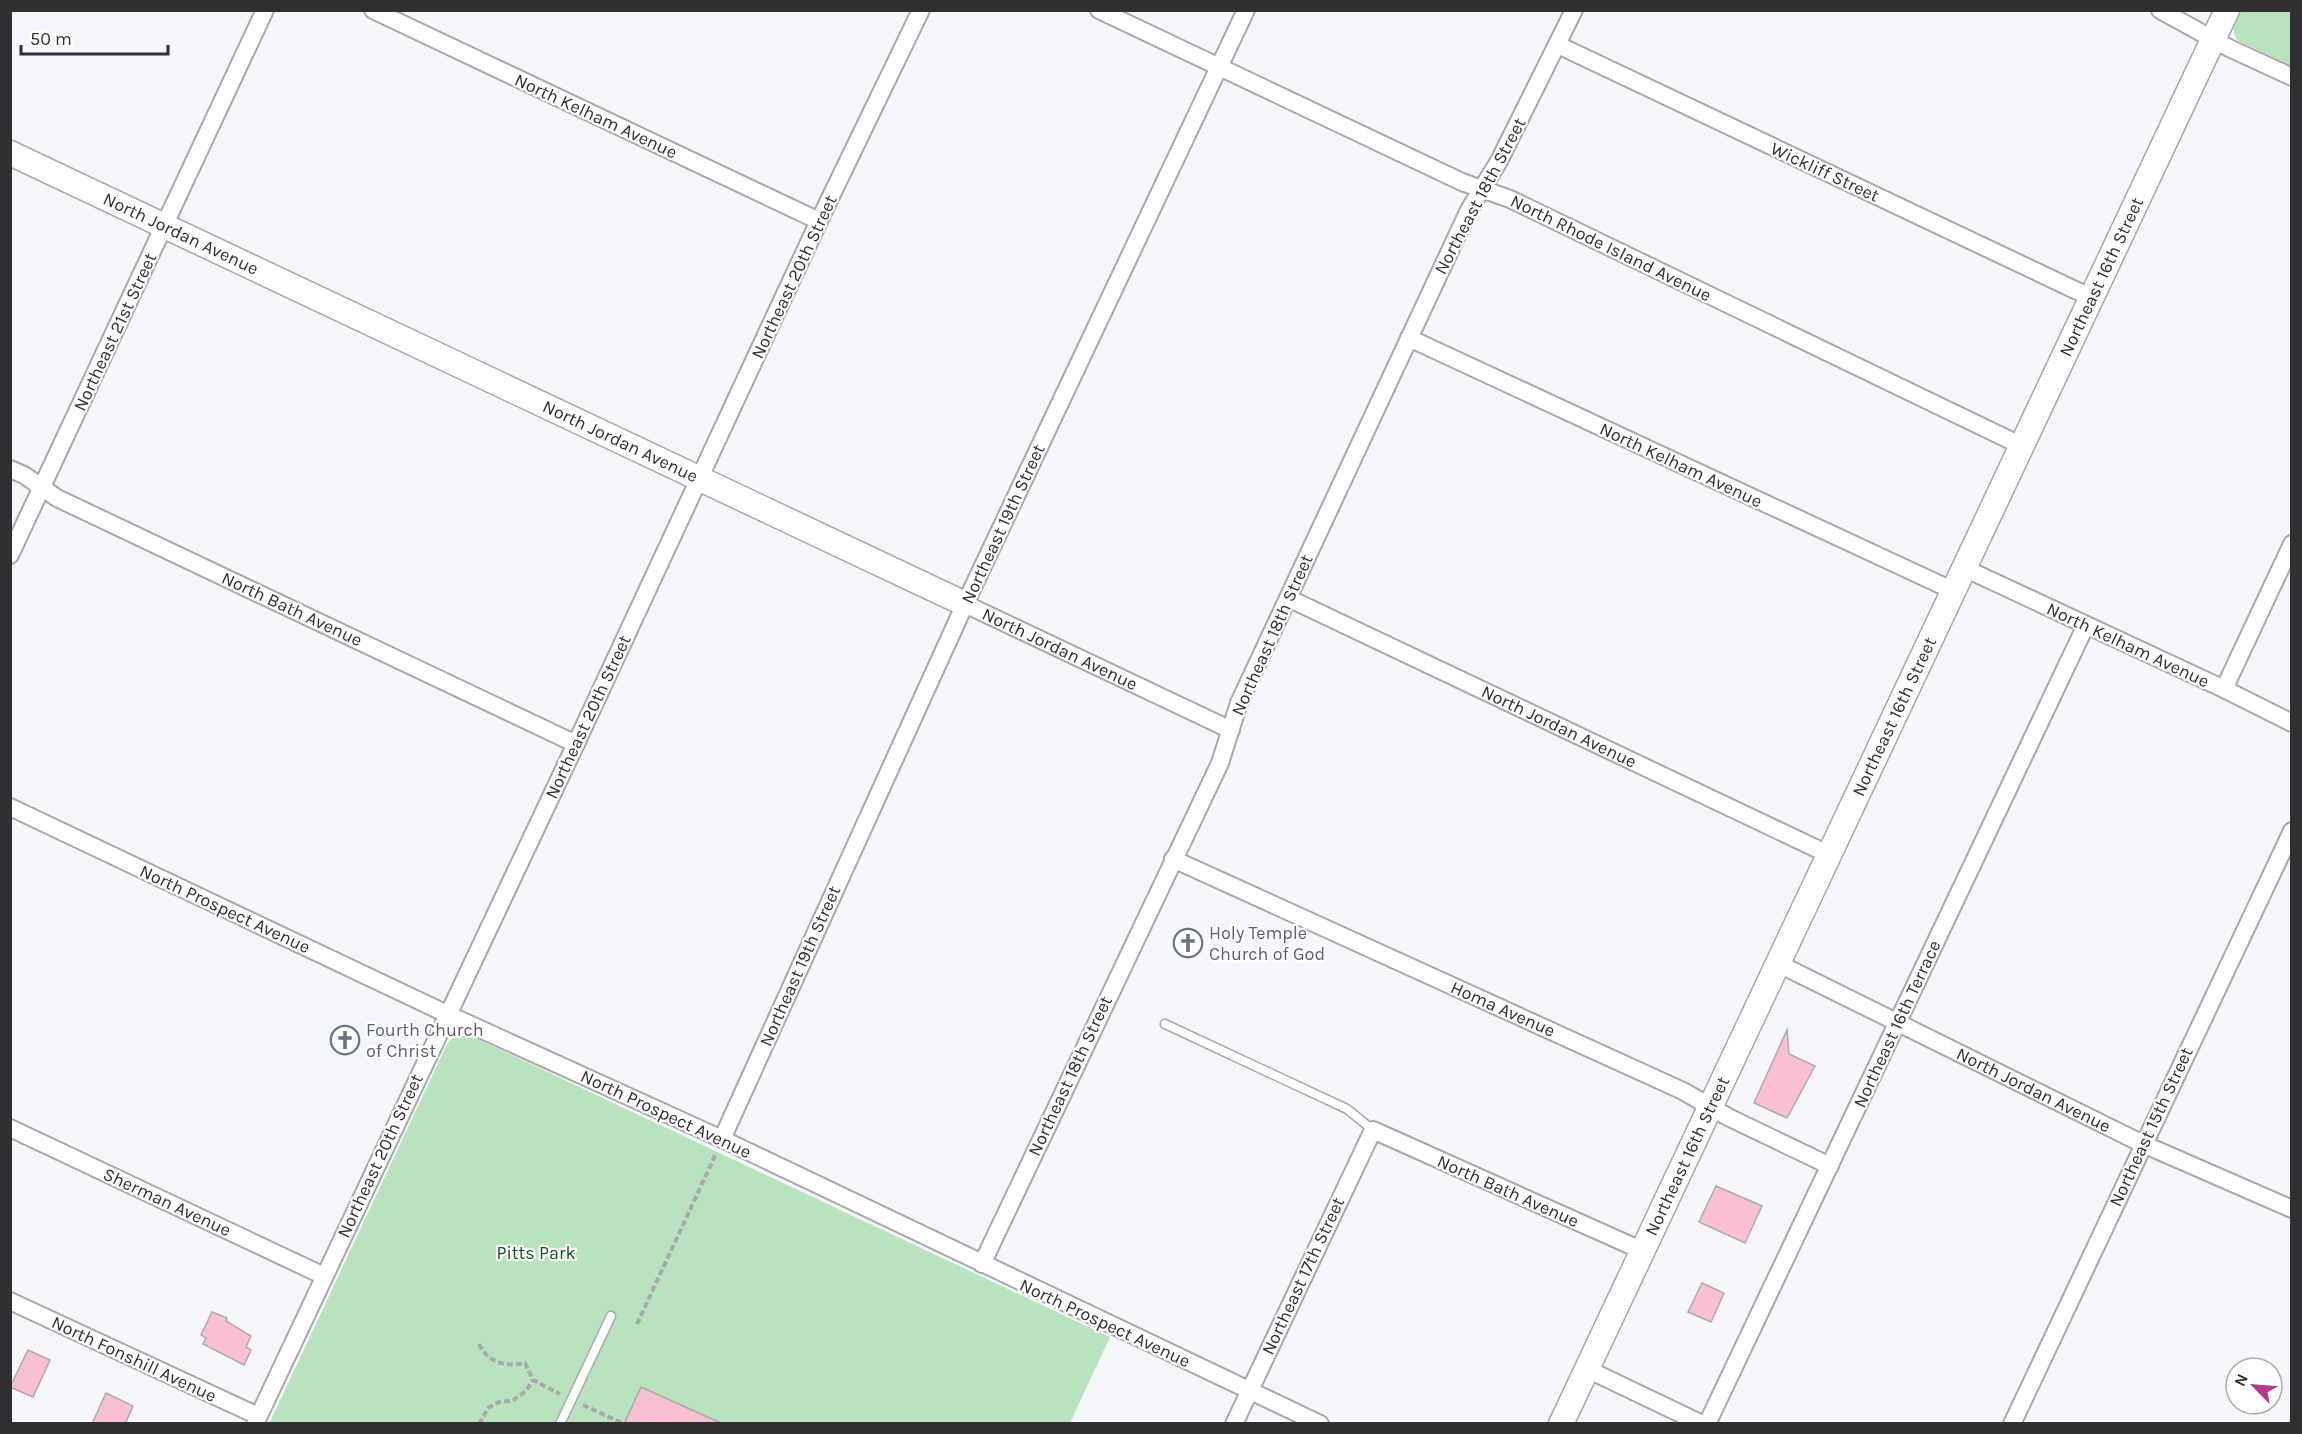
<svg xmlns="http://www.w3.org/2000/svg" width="2302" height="1434" viewBox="0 0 2302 1434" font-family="Karla,sans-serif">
	<rect width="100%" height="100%" fill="#f6f7fa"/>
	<g fill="#b9e3bd">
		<path d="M2239,11H2291V66L2237,40C2231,30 2234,21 2239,11Z"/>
		<path d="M458,1032L469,1035L1110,1337L1070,1423L269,1424L447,1044Z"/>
	</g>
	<g fill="#f9c0d4" stroke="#aeaaab" stroke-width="1.5">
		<path d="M1787,1030L1789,1054L1815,1066L1787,1118L1754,1103Z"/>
		<path d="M1716,1186L1762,1206L1745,1243L1699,1222Z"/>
		<path d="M1702,1283L1724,1293L1711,1322L1688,1312Z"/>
		<path d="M212,1312L227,1318L226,1321L251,1336L246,1347L251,1350L244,1365L203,1344L206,1338L201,1335Z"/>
		<path d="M28,1350L50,1360L33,1397L10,1387Z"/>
		<path d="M641,1387L723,1424H624Z"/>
		<path d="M106,1393L133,1406L125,1424H92Z"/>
	</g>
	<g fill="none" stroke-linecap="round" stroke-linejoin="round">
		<g stroke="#a7a8ab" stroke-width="11">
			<g id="lane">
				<path d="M1165,1024L1347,1109L1373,1130"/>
				<path d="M560,1424L611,1316"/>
			</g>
		</g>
		<g stroke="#a7a8ab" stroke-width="20">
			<g id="street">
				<path d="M373,10L819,221"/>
				<path d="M1099,10L1462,182L1510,199L2022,446"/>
				<path d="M2160,10L2229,48L2292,77"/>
				<path d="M1558,45L2092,298"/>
				<path d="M1409,338L1954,591"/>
				<path d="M10,469L24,475L57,498L576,744"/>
				<path d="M10,555L265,10"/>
				<path d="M1964,568L2224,689L2292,723"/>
				<path id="s1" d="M1288,598L1830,855"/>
				<path id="s2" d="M965,604L1231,730"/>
				<path d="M2224,689L2292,544"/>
				<path d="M10,807L447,1014L722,1139L1320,1424"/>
				<path d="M1173,859L1683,1091L1728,1117L1830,1166"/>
				<path id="s3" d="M1779,964L2143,1144L2292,1209"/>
				<path d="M10,1128L324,1276"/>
				<path d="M722,1139L965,604L1246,10"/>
				<path d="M982,1264L1220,763L1239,703L1469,210L1499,161L1574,10"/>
				<path d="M10,1301L258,1416"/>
				<path d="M1587,1369L1702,1424"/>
				<path d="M255,1424L573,750L819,221L921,10"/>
				<path d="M1234,1424L1373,1130L1643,1251"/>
				<path d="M1707,1424L2086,625"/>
				<path d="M2012,1424L2292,831"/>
			</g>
		</g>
		<g stroke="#a7a8ab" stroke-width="27">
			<g id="secondary">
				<path id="s4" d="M10,153L965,604"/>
				<path id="s5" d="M1561,1424L2227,10"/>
			</g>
		</g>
		<g stroke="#a9aaac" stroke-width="4" stroke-dasharray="6 3" stroke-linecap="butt">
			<path d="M637,1324L714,1158L715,1153"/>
			<path d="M479,1344C488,1363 506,1367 525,1363L533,1380L560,1394"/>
			<path d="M583,1405L624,1424"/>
			<path d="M479,1424L488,1408L499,1402L512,1401L526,1391L533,1380"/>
		</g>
		<use href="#lane" stroke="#fff" stroke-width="8"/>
		<use href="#street" stroke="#fff" stroke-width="16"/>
		<use href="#secondary" stroke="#fff" stroke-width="24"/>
	</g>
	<defs>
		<g id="church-ring" transform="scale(1.5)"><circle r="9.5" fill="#fff" stroke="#6b7280" stroke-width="1.5"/><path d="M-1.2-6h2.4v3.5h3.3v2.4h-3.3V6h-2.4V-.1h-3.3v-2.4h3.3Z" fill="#6b7280"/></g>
	</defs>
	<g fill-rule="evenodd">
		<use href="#church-ring" x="1188" y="943"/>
		<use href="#church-ring" x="345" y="1040"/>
	</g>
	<g text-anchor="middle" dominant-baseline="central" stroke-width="4.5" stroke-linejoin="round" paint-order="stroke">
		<g font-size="18" fill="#303032" stroke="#fff">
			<text transform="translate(596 116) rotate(25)">North Kelham Avenue</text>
			<text transform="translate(1825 172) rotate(25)">Wickliff Street</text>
			<text transform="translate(1480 196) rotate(-62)">Northeast 18th Street</text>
			<text stroke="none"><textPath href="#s4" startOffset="189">North Jordan Avenue</textPath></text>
			<text transform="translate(1611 248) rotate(26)">North Rhode Island Avenue</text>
			<text transform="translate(794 277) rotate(-65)">Northeast 20th Street</text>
			<text stroke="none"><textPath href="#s5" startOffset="1268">Northeast 16th Street</textPath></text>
			<text transform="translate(115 332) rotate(-65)">Northeast 21st Street</text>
			<text stroke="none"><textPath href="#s4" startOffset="675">North Jordan Avenue</textPath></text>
			<text transform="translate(1681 465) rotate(25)">North Kelham Avenue</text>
			<text transform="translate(1003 524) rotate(-65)">Northeast 19th Street</text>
			<text transform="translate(292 609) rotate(25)">North Bath Avenue</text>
			<text transform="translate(1272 635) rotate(-66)">Northeast 18th Street</text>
			<text transform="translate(2128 645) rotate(25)">North Kelham Avenue</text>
			<text stroke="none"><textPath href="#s2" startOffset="105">North Jordan Avenue</textPath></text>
			<text transform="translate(588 717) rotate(-65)">Northeast 20th Street</text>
			<text stroke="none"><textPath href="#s5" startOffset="782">Northeast 16th Street</textPath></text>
			<text stroke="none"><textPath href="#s1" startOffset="300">North Jordan Avenue</textPath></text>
			<text transform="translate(225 909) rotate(25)">North Prospect Avenue</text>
			<text transform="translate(800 966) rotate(-66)">Northeast 19th Street</text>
			<text transform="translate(1503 1009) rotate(24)">Homa Avenue</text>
			<text transform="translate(1897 1024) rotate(-65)">Northeast 16th Terrace</text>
			<text transform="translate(1070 1076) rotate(-65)">Northeast 18th Street</text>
			<text stroke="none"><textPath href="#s3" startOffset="284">North Jordan Avenue</textPath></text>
			<text transform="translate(666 1114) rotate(25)">North Prospect Avenue</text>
			<text transform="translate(2151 1127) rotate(-65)">Northeast 15th Street</text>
			<text transform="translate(380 1156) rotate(-65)">Northeast 20th Street</text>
			<text stroke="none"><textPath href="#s5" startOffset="296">Northeast 16th Street</textPath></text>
			<text transform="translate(1508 1191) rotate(24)">North Bath Avenue</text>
			<text transform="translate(167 1202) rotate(25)">Sherman Avenue</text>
			<text transform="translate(1303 1276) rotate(-65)">Northeast 17th Street</text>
			<text transform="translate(1105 1323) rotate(25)">North Prospect Avenue</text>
			<text transform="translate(134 1359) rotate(25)">North Fonshill Avenue</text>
		</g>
		<g font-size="18" fill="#5b616d" stroke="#fff" text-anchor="start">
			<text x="1209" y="933">Holy Temple<tspan x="1209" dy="21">Church of God</tspan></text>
			<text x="366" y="1030">Fourth Church<tspan x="366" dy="21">of Christ</tspan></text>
		</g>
		<g font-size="18" fill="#144d20" stroke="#fff">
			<text x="536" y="1253">Pitts Park</text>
		</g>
	</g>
	<rect width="2302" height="1434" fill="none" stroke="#303032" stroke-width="24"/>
	<g transform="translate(2254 1386) rotate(295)"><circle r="28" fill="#ffffff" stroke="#acacad" stroke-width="1.5"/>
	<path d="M0-4.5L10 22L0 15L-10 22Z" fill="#b63a8a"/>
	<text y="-9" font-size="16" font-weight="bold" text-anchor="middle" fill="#303032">N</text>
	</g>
	<path d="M21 45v9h147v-9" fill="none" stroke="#303032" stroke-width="3"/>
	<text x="30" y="45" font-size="18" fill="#303032" stroke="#ffffff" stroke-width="4.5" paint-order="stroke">50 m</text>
</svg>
